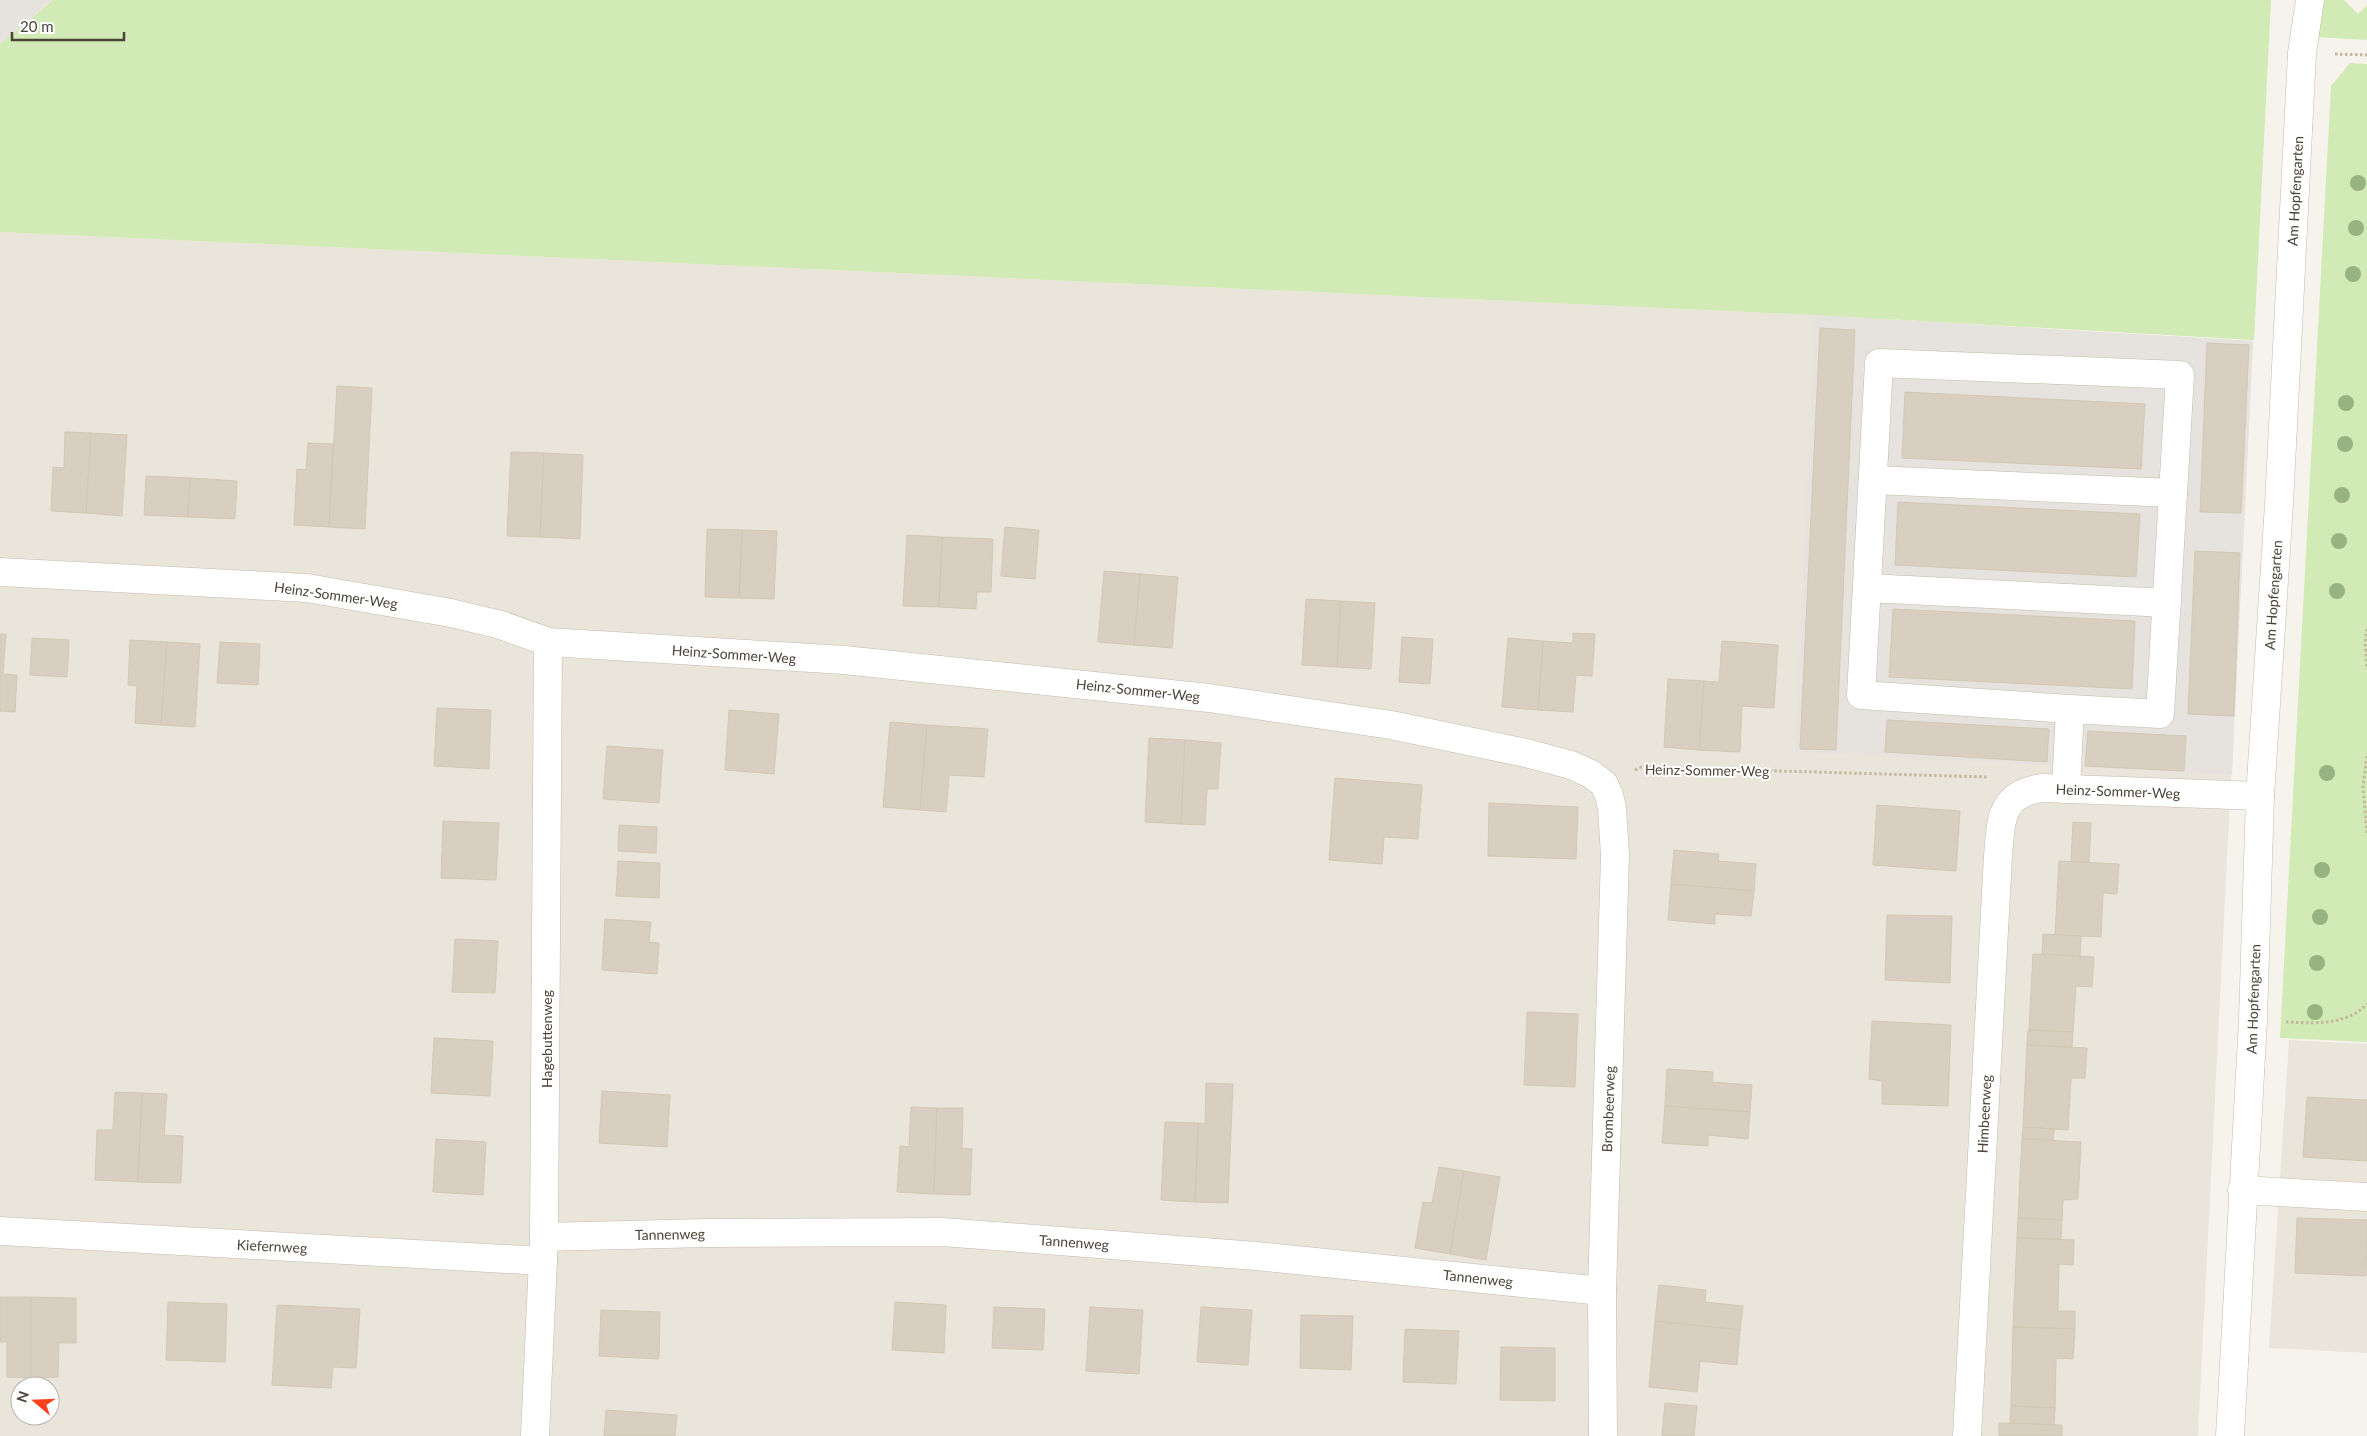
<svg xmlns="http://www.w3.org/2000/svg" width="2367" height="1436" viewBox="0 0 2367 1436" font-family="Lato,sans-serif">
	<rect width="100%" height="100%" fill="#f6f3ec"/>
	<g fill="#eae5da" fill-rule="evenodd">
		<path d="M0,232L1815,315L2253,341L2198,1436H0ZM20,1386H50V1416H20Z"/>
		<path d="M2289,1040L2367,1044V1353L2269,1348Z"/>
	</g>
	<g fill="#e6e2dd">
		<path d="M0,0H52L0,44Z"/>
		<path d="M1815,315L2253,341L2232,775L1795,752Z"/>
	</g>
	<g fill="#d2eab5">
		<path d="M53,0H2271L2254,340L1815,315L0,232V44Z"/>
		<path d="M2315,0H2344L2358,14L2367,5V40L2317,37Z"/>
		<path d="M2350,63L2367,64V1042L2280,1038L2331,86Z"/>
	</g>
	<g fill="#d8cfc1" stroke="#d3c7b4">
		<path d="M1820,328L1855,330L1836,750L1800,749Z"/>
		<path d="M2207,343L2249,345L2241,513L2200,512Z"/>
		<path d="M337,386L372,388L365,529L329,527Z"/>
		<path d="M1905,392L2145,404L2141,469L1902,458Z"/>
		<path d="M65,432L91,433L86,513L51,511L53,467L64,468Z"/>
		<path d="M91,433L127,435L122,516L86,513Z"/>
		<path d="M308,443L333,444L329,527L294,525L297,469L306,470Z"/>
		<path d="M511,452L544,453L540,537L507,536Z"/>
		<path d="M544,453L583,455L580,539L540,537Z"/>
		<path d="M146,476L190,478L188,517L144,515Z"/>
		<path d="M190,478L237,481L235,519L188,517Z"/>
		<path d="M1898,502L2140,514L2136,577L1895,565Z"/>
		<path d="M1005,527L1039,530L1035,579L1001,576Z"/>
		<path d="M707,529L742,530L739,598L705,597Z"/>
		<path d="M742,530L777,531L774,599L739,598Z"/>
		<path d="M907,535L942,537L939,607L903,606Z"/>
		<path d="M942,537L993,539L991,592H977L976,609L939,607Z"/>
		<path d="M2195,551L2240,553L2234,716L2188,714Z"/>
		<path d="M1104,571L1140,574L1134,645L1098,642Z"/>
		<path d="M1140,574L1178,577L1172,648L1134,645Z"/>
		<path d="M1306,599L1341,601L1337,667L1302,665Z"/>
		<path d="M1341,601L1375,603L1371,669L1337,667Z"/>
		<path d="M1893,609L2135,621L2132,689L1889,677Z"/>
		<path d="M1573,633L1595,634L1592,676L1576,675L1573,712L1538,710L1543,641L1573,643Z"/>
		<path d="M0,634H6L3,674L17,675L15,712L0,711Z"/>
		<path d="M1402,637L1433,639L1430,684L1399,682Z"/>
		<path d="M32,638L69,640L67,677L30,675Z"/>
		<path d="M1508,638L1543,641L1538,710L1502,707Z"/>
		<path d="M130,640L167,642L161,725L135,723L137,686L128,685Z"/>
		<path d="M1722,641L1778,645L1774,708L1742,706L1740,752L1699,750L1704,681L1719,682Z"/>
		<path d="M167,642L200,644L195,727L161,725Z"/>
		<path d="M220,642L260,644L258,685L217,683Z"/>
		<path d="M1668,679L1704,681L1699,750L1664,747Z"/>
		<path d="M437,708L491,710L489,769L434,766Z"/>
		<path d="M729,710L779,714L774,774L725,770Z"/>
		<path d="M1887,720L2049,729L2047,762L1885,752Z"/>
		<path d="M890,722L927,725L920,810L883,807Z"/>
		<path d="M927,725L988,729L984,777L949,775L946,812L920,810Z"/>
		<path d="M2088,731L2186,736L2184,771L2085,766Z"/>
		<path d="M1149,738L1185,740L1181,824L1145,822Z"/>
		<path d="M1185,740L1221,743L1218,789H1207L1205,825L1181,824Z"/>
		<path d="M607,746L663,750L659,803L603,799Z"/>
		<path d="M1335,778L1422,785L1418,839L1384,837L1382,864L1329,860Z"/>
		<path d="M1489,803L1578,807L1576,859L1488,856Z"/>
		<path d="M1877,805L1960,811L1956,871L1873,865Z"/>
		<path d="M443,821L499,823L496,880L441,878Z"/>
		<path d="M2073,822L2091,823L2089,863L2071,862Z"/>
		<path d="M619,825L657,827L656,853L618,851Z"/>
		<path d="M1674,850L1719,854L1718,861L1756,864L1754,891L1671,884Z"/>
		<path d="M618,861L660,863L659,898L616,896Z"/>
		<path d="M2059,861L2119,864L2117,894L2103,893L2101,937L2055,935Z"/>
		<path d="M1671,884L1754,891L1751,916L1715,914V924L1668,920Z"/>
		<path d="M1887,915L1952,916L1950,983L1885,980Z"/>
		<path d="M605,919L651,922L649,942L659,943L657,974L602,970Z"/>
		<path d="M2043,934L2081,936L2080,956L2042,954Z"/>
		<path d="M455,939L498,941L495,993L452,992Z"/>
		<path d="M2033,954L2094,957L2092,987L2076,986L2073,1032L2029,1030Z"/>
		<path d="M1527,1012L1578,1014L1575,1087L1524,1085Z"/>
		<path d="M1872,1021L1951,1025L1948,1106L1882,1104V1081L1869,1079Z"/>
		<path d="M2028,1030L2073,1032L2072,1047L2027,1045Z"/>
		<path d="M434,1038L493,1041L490,1096L431,1093Z"/>
		<path d="M2027,1045L2087,1048L2085,1078H2071L2068,1130L2023,1127Z"/>
		<path d="M1667,1069L1713,1072L1712,1082L1752,1085L1750,1112L1665,1106Z"/>
		<path d="M1206,1083L1233,1084L1228,1203L1195,1202L1198,1123L1205,1124Z"/>
		<path d="M602,1091L670,1095L667,1147L599,1143Z"/>
		<path d="M115,1092L142,1093L138,1182L95,1180L97,1130H113Z"/>
		<path d="M142,1093L167,1094L164,1135L183,1136L181,1183L138,1182Z"/>
		<path d="M2307,1097L2367,1100V1161L2303,1157Z"/>
		<path d="M1665,1106L1750,1112L1748,1139L1708,1135V1146L1662,1143Z"/>
		<path d="M911,1107L937,1108L934,1194L897,1192L900,1146L909,1147Z"/>
		<path d="M937,1108H963L962,1148L972,1149L970,1195L934,1194Z"/>
		<path d="M1165,1122L1198,1123L1195,1202L1161,1200Z"/>
		<path d="M2023,1127L2054,1129L2053,1140L2022,1139Z"/>
		<path d="M436,1139L486,1142L483,1195L433,1192Z"/>
		<path d="M2022,1139L2081,1142L2078,1199L2063,1200L2062,1220L2018,1218Z"/>
		<path d="M1439,1167L1464,1171L1450,1254L1415,1248L1423,1202L1432,1203Z"/>
		<path d="M1464,1171L1500,1177L1486,1260L1450,1254Z"/>
		<path d="M2018,1218L2062,1220L2061,1239L2017,1238Z"/>
		<path d="M2297,1218L2367,1220L2366,1276L2295,1273Z"/>
		<path d="M2017,1238L2074,1240L2073,1265L2059,1264L2058,1311H2075V1329L2013,1327Z"/>
		<path d="M1659,1285L1706,1290L1705,1302L1743,1306L1740,1330L1655,1321Z"/>
		<path d="M0,1297H31V1378L7,1377V1342H0Z"/>
		<path d="M31,1297L76,1298V1343H59L58,1377L31,1378Z"/>
		<path d="M168,1302L227,1304L225,1362L166,1360Z"/>
		<path d="M895,1302L946,1305L944,1353L892,1350Z"/>
		<path d="M277,1305L360,1309L356,1368L333,1367L331,1388L272,1385Z"/>
		<path d="M994,1307L1045,1309L1043,1350L992,1348Z"/>
		<path d="M1090,1307L1143,1310L1139,1374L1086,1371Z"/>
		<path d="M1201,1307L1252,1310L1248,1365L1197,1362Z"/>
		<path d="M601,1310L660,1312L659,1359L599,1356Z"/>
		<path d="M1301,1315L1353,1316L1351,1370L1300,1368Z"/>
		<path d="M1655,1321L1740,1330L1737,1365L1700,1361L1697,1392L1649,1387Z"/>
		<path d="M2013,1327L2075,1329L2073,1359L2056,1358L2055,1408L2011,1406Z"/>
		<path d="M1405,1329L1459,1331L1456,1384L1403,1382Z"/>
		<path d="M1501,1347L1555,1348V1401L1500,1400Z"/>
		<path d="M1665,1403L1697,1406L1694,1436H1662Z"/>
		<path d="M2011,1406L2055,1408L2054,1425L2010,1423Z"/>
		<path d="M606,1410L677,1415L675,1436H604Z"/>
		<path d="M1999,1423L2062,1425V1436H1999Z"/>
	</g>
	<g fill="none" stroke-linecap="round" stroke-linejoin="round">
		<g stroke="#c2bbae" stroke-width="29">
			<g id="minor">
				<path d="M1873,480L2173,493"/>
				<path d="M0,572L307,588L451,613L501,625L548,642L844,660L1209,698L1391,725L1526,753L1571,765L1591,774L1604,784L1609,795L1612,808L1615,855L1602,1291L1603,1436"/>
				<path d="M1867,588L2167,603"/>
				<path d="M2066,789L2070,709L2160,714L2180,375L1879,363L1861,695L2070,709"/>
				<path d="M2242,1190L2367,1197"/>
				<path d="M0,1231L543,1261"/>
				<path d="M544,1237L706,1233L942,1232L1256,1256L1602,1291"/>
				<path d="M535,1436L544,1237L548,642"/>
				<path d="M1967,1436L1998,856C2001,820 2000,794 2042,788L2260,796"/>
				<path d="M2230,1436L2253,1020L2260,796L2279,504L2302,53L2310,0"/>
			</g>
		</g>
		<g stroke="#c4b79f" stroke-width="3" stroke-dasharray="2.5 2.5" stroke-linecap="butt">
			<path d="M2335,54L2367,55"/>
			<path d="M2367,629L2365,642L2367,667"/>
			<path d="M2367,756L2363,786L2367,833"/>
			<path d="M1635,770L1641,767L1988,777"/>
			<path d="M2286,1022C2314,1023 2346,1026 2367,1004"/>
		</g>
		<use href="#minor" stroke="#fff" stroke-width="28"/>
	</g>
	<g fill="#97b381">
		<circle cx="2358" cy="183" r="8"/>
		<circle cx="2356" cy="228" r="8"/>
		<circle cx="2353" cy="274" r="8"/>
		<circle cx="2346" cy="403" r="8"/>
		<circle cx="2345" cy="444" r="8"/>
		<circle cx="2342" cy="495" r="8"/>
		<circle cx="2339" cy="541" r="8"/>
		<circle cx="2337" cy="591" r="8"/>
		<circle cx="2327" cy="773" r="8"/>
		<circle cx="2322" cy="870" r="8"/>
		<circle cx="2320" cy="917" r="8"/>
		<circle cx="2317" cy="963" r="8"/>
		<circle cx="2315" cy="1012" r="8"/>
	</g>
	<g text-anchor="middle" dominant-baseline="central" stroke-width="4" stroke-linejoin="round" paint-order="stroke">
		<g font-size="14" fill="#4b4439" stroke="#fff">
			<text transform="translate(2295 191) rotate(-87)">Am Hopfengarten</text>
			<text transform="translate(336 595) rotate(8)">Heinz-Sommer-Weg</text>
			<text transform="translate(2273 595) rotate(-86)">Am Hopfengarten</text>
			<text transform="translate(734 654) rotate(4)">Heinz-Sommer-Weg</text>
			<text transform="translate(1138 690) rotate(6)">Heinz-Sommer-Weg</text>
			<text transform="translate(1707 770) rotate(1)">Heinz-Sommer-Weg</text>
			<text transform="translate(2118 791) rotate(2)">Heinz-Sommer-Weg</text>
			<text transform="translate(2253 999) rotate(-88)">Am Hopfengarten</text>
			<text transform="translate(546 1039) rotate(-90)">Hagebuttenweg</text>
			<text transform="translate(1608 1109) rotate(-88)">Brombeerweg</text>
			<text transform="translate(1984 1114) rotate(-87)">Himbeerweg</text>
			<text transform="translate(670 1234) rotate(-1)">Tannenweg</text>
			<text transform="translate(1074 1242) rotate(4)">Tannenweg</text>
			<text transform="translate(272 1246) rotate(3)">Kiefernweg</text>
			<text transform="translate(1478 1278) rotate(6)">Tannenweg</text>
		</g>
	</g>
	<g transform="translate(35 1401) rotate(289)"><circle r="24" fill="#ffffff" stroke="#b7b4b0"/>
	<path d="M0-4L9 19L0 12L-9 19Z" fill="#fc3f1d"/>
	<text y="-8" font-size="14" font-weight="bold" text-anchor="middle" fill="#4b4439">N</text>
	</g>
	<path d="M12 32v8h112v-8" fill="none" stroke="#4b4439" stroke-width="2.5"/>
	<text x="20" y="32" font-size="15" fill="#4b4439" stroke="#ffffff" stroke-width="4" paint-order="stroke">20 m</text>
</svg>
